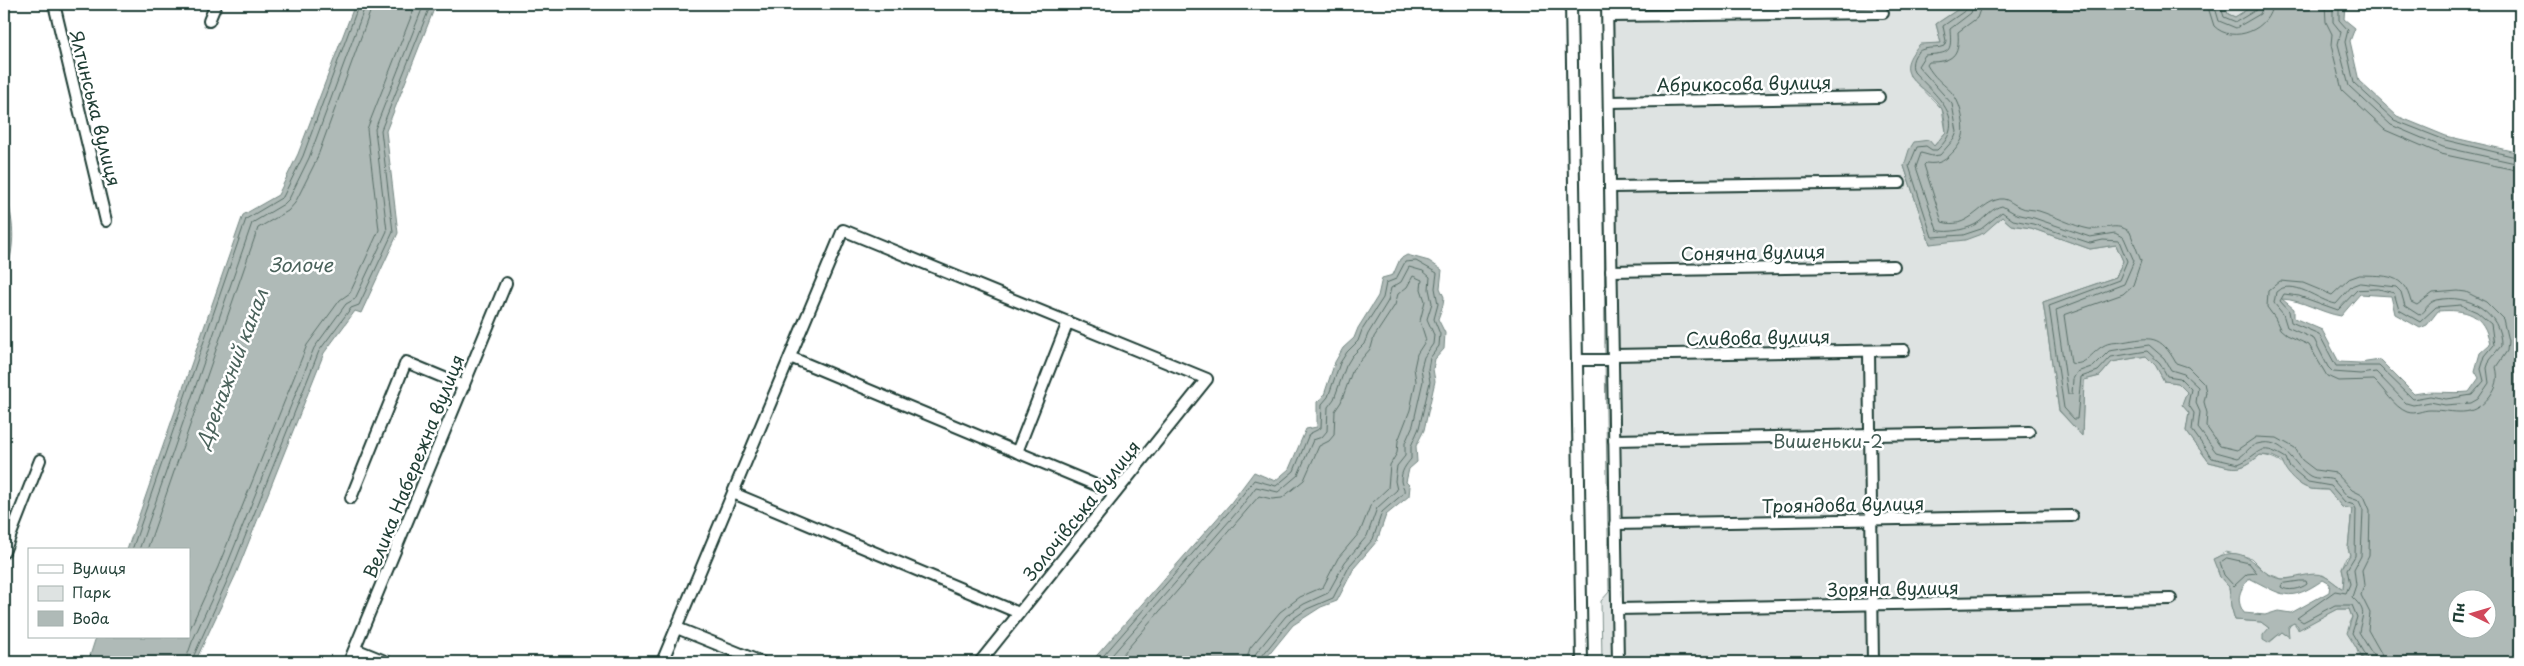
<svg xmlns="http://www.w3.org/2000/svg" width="2524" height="666" viewBox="0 0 2524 666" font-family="'Playpen Sans',sans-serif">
	<rect width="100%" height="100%" fill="#fff"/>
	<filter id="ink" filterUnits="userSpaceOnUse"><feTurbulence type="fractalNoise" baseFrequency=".02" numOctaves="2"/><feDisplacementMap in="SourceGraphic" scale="10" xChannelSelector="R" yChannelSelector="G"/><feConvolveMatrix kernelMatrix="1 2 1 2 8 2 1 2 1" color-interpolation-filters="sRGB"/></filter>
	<g filter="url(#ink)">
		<g fill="#dee3e2" stroke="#7e908b">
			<path d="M1603,4H1966L1936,24L1941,43L1933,44L1909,75L1942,109L1946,132L1934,146L1904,166L1930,244L1994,224L2002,217L2011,225L2031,228L2090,249L2116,245L2123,261L2116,277L2043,302L2059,411L2082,435L2084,380L2100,376L2112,362L2146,356L2156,366L2164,381L2178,383L2187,392L2183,405L2189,413L2186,431L2209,462C2234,468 2239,473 2260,455C2294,458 2287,485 2312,489C2317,490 2323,490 2328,490L2342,507L2352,509L2348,548L2350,555L2346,558L2342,568L2344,577L2343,589L2323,575L2282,579L2266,573L2251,558L2226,552L2214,559L2220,577L2229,587L2231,606L2235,620L2261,622L2269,628V643L2282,632L2285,634L2291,624L2294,623L2298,629L2337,609H2349L2352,617L2349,623L2358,653L2365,662H1602L1601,601L1609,592L1605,360Z"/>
			<path d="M2225,4H2256L2235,17L2228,14Z"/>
		</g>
		<g fill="#afbab7" stroke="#758883" fill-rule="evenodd">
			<path d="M355,4H436L386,131L398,233L361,313L355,311L324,353L236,574L195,662H88L96,637H189V550H127L243,215L278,195L298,154Z"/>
			<path d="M1966,4H2225L2228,14L2235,17L2256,4H2345L2344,19L2355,28L2350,41L2359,81L2397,116L2446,136L2520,153V662H2365L2347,633L2352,617L2349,609H2337L2298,630V626L2294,623L2288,626L2289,637L2282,632L2268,643L2263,640V635L2269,628L2261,622L2235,620L2231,606L2229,587L2220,577L2213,559C2251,540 2255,576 2282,579C2294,580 2312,570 2324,576C2331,579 2336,585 2343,589L2344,577L2342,568L2350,555L2348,548L2352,509L2342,507L2328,490C2323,489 2316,490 2311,489C2300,487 2285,473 2282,461L2272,456L2260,455C2238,473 2235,468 2209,462L2186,431L2189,413L2182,405L2187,392L2178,383L2164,381L2156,366L2146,356L2112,362L2100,376L2084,380L2082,436L2059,410L2043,302L2116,277L2123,261L2116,245L2090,249L2031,228L2011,225L2002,217L1984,233L1965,240L1930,244L1904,166L1909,150L1914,142L1929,140L1934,146L1946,132C1945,125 1945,115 1942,109C1926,82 1888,79 1920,44L1941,43L1936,24ZM2360,294L2391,296L2395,314L2420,328L2427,325L2438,311C2466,309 2484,313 2490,344L2480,353L2475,371L2479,378L2469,392C2450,394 2432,390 2414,394L2380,360L2360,363L2339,362L2322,330L2294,318V309L2282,299C2303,300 2321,313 2341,316ZM2249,578C2283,595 2288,604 2323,580L2330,584L2329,592L2291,613L2278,611L2265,615L2244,613C2235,599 2240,590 2249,578ZM2456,598H2486V628H2456Z"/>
			<path d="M4,183C14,226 17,239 4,282Z"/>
			<path d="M1407,255L1429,261L1442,270L1440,288L1444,297L1443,305L1438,319L1445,333L1444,349L1435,359L1433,369L1435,381L1424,430L1416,446L1417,462L1409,469L1406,482L1410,486L1409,496L1386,515L1377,541L1354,568L1337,601L1321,607L1293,625L1263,662H1091L1230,504L1254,472L1275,481L1289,469L1306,429L1317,427V402L1324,395L1335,362L1343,348L1354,338L1358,328L1378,296L1382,278L1393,275L1400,259Z"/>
		</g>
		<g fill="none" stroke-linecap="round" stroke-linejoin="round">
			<g stroke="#596f68" stroke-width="1">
				<path d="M1968,4L1966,10L1943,26L1946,41L1944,46C1938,49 1931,47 1924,49C1914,51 1910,64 1914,72C1935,95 1970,120 1937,150H1932L1926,146L1917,147L1909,166L1932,237L1963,235L1981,229L2002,212L2013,220L2033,224L2090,243L2103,240L2119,241L2127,261L2119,280L2049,306L2064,408L2074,419H2077L2081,377L2098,371L2111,357L2147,351L2160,363L2167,376L2180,378L2191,389L2188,404L2194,413L2192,430L2212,458L2238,464C2260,456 2257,440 2286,458L2289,466L2308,482L2331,486L2345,502L2354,505L2356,509L2355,556L2347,569L2350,584L2346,593L2335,591L2297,618L2303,622L2335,605H2352L2357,617L2352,633L2369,662"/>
				<path d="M1974,4L1971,13L1950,29C1952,53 1950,53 1925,55L1918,66L1952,104L1957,132L1954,139L1940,155L1932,156L1921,153L1916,167L1937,230C1947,234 1970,229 1979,222C1987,216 1992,208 2002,206L2016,214L2034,218L2090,237L2115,233L2124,238L2134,261L2124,284L2056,310L2068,394H2072L2073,379L2077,372L2094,366L2109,351L2149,345L2164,358L2171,370L2184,374L2198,387L2196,403L2200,412L2198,428L2216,452L2238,458C2245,455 2249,446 2257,444C2285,436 2292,465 2310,476C2317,480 2326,477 2333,480L2348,497L2359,501L2363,510L2361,556L2354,569L2356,585L2352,597C2368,612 2362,614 2359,632L2373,655L2375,662"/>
				<path d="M1982,4L1977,18L1958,32C1960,56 1952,62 1929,62L1927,65C1941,90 1958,85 1963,122C1965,134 1963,140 1955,150C1946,160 1940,165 1926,163L1924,165L1942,222C1967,230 1979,205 1996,200C2007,196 2011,204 2020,207C2025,210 2033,209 2039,211C2055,216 2073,226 2089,229C2104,231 2116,221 2130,232L2141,261L2133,285L2123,294L2064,315L2071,363C2085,367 2092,352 2103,346C2109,342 2116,343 2122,342C2151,337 2160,334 2176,363L2188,367L2204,383L2206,392L2204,402L2207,413L2206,426L2220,446L2237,450L2256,437L2277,438L2295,448L2302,460L2315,470L2336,473L2352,490L2364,496L2370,510L2369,556L2362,570L2364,585L2361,595L2370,613L2368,630L2381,653L2383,662"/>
				<path d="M2207,4L2214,26C2233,45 2271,29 2272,4"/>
				<path d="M2214,4L2219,21L2236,28L2260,14L2264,4"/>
				<path d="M2220,4L2224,17L2236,22L2256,10L2258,4"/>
				<path d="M2325,4L2326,22L2332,34L2331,45L2342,90L2385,130L2441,154L2520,171"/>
				<path d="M2333,4V22L2341,32L2338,44L2349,86L2391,125L2443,147L2520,164"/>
				<path d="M2339,4V20L2348,30L2345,42L2354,83L2394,120L2445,140L2520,158"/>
				<path d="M4,204C9,224 10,244 4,264"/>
				<path d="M2360,275C2386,276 2404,273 2411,302L2417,305L2433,293L2458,291L2466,292L2486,302L2503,319L2508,341L2507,351L2496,367C2499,379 2497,386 2490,396C2471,420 2456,410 2430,410C2422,410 2416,415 2407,412C2394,407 2384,389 2374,380L2338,381L2327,376L2309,345L2287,335L2280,329L2275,318L2267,307L2268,291L2280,281L2303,283L2332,295L2349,279Z"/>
				<path d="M2360,283L2396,287L2401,292L2405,306L2419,315C2425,311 2428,302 2437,300C2468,293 2502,312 2501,346L2490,359L2487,368L2489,383L2478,399L2471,403L2445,405L2430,402L2413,405L2406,403L2376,372L2360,374L2333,372L2328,367L2314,339L2287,327L2283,314L2274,303L2276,292C2293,277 2318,301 2336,304L2352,286Z"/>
				<path d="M2379,289L2394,293L2399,310L2420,322L2436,307L2461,305L2477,312L2491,324L2494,345L2485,356L2481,369L2484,381L2472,395L2446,399L2430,396L2413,399L2379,366H2336L2319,334L2291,322L2289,311L2280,301L2284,294L2299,296L2338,310L2357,290Z"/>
				<path d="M132,550L246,219L283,197L303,156L359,4"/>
				<path d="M139,550L252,223L284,204L289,199L309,158L366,4"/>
				<path d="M147,550L258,228L288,211L295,203L316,161L373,4"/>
				<path d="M2227,558L2249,563L2257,573L2247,574L2234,586L2224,575L2220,563Z"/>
				<path d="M2300,581H2306L2307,584C2301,589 2287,592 2281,587L2282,584Z"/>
				<path d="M189,631L218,567L307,345L340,300L350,293L379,230L367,129L416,4"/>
				<path d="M185,662L192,642L225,570L314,348L346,304L355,299L387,231L375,129L424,4"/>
				<path d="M191,662L231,572L319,351L351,308L359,305L393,232L381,130L431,4"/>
				<path d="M1098,662L1233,507L1254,480L1276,486L1294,471L1309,434L1321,428L1322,404L1328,397L1340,363L1347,352L1358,341L1362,330L1383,298L1386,283L1396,279L1405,262L1416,261L1437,273L1435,288L1438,304L1434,319L1440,334L1439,346L1430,358L1428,369L1430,382L1419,428L1411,446V459C1406,465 1401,471 1401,481C1402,487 1405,487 1404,493L1382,512L1373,539L1350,565L1333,598L1307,609L1290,621L1262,656L1259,662"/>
				<path d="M1106,662L1238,511L1256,487L1278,492L1298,475L1313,440L1322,437L1327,431L1328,407L1334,399L1346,366L1352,356L1364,344L1368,334L1388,301L1391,288L1401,282L1409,267L1423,271L1430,277L1429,289L1432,303L1427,319L1434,335L1433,344L1424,357L1421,368L1423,381L1413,425L1405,443V456L1397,466L1395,481L1397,490L1377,508L1367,536L1345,562L1328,593L1304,604L1286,616L1256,653L1253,662"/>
				<path d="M1116,662L1259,496L1272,499L1282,498L1304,480L1319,446L1329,441L1334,435L1335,411L1341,402L1353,369L1371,348L1374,337L1395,305L1398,294L1407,287L1413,276L1422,280L1421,289L1425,301L1420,321L1426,340L1417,354L1414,368L1416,381L1410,410L1398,441L1397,453L1390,465L1388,488L1371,504L1360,532L1338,558L1323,587L1300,597L1280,612L1250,648L1246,662"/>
			</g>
			<g stroke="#1f3d34" stroke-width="14">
				<g id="minor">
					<path d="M54,4L106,221"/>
					<path d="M1571,4L1582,662"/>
					<path d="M1607,4L1618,662"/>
					<path d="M1608,16L1883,13"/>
					<path d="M209,21L216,4"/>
					<path d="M1609,102L1879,97"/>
					<path d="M1610,187L1900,183"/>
					<path d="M1611,271L1894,266"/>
					<path d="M1869,351L1873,662"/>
					<path d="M1613,355L1904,350"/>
					<path d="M790,357L1115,493"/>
					<path d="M1578,360H1613"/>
					<path d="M1614,440L2029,432"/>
					<path d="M1017,452L1068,322"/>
					<path d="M733,493L1019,613"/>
					<path d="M351,498L406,362L464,386"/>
					<path d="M1615,524L2072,516"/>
					<path d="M4,552L40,460"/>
					<path d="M1617,609L2171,599"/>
					<path d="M677,628L761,662"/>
					<path d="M355,649L387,662"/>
					<path d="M349,662L506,283"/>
					<path d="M662,662L843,230L1207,379L980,662"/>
				</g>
			</g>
			<use href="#minor" stroke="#fff" stroke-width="10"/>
		</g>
	</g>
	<g text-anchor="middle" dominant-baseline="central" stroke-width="5" stroke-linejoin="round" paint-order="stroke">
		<g font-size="18" fill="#1f3d34" stroke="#fff">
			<text transform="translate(1744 83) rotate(-1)">Абрикосова вулиця</text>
			<text transform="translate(96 108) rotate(76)">Ялтинська вулиця</text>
			<text transform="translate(1753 252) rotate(-1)">Сонячна вулиця</text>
			<text transform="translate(1758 337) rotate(-1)">Сливова вулиця</text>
			<text transform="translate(413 466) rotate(-68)">Велика Набережна вулиця</text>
			<text transform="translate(1843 504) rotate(-1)">Трояндова вулиця</text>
			<text transform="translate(1081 510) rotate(-51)">Золочівська вулиця</text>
			<text transform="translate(1893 588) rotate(-1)">Зоряна вулиця</text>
		</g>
		<g font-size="18" fill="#455e57" stroke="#fff">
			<text x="1828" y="440">Вишеньки-2</text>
		</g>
		<g font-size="19" font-style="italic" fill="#4a625b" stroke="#fff">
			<text x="301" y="264">Золоче</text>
			<text transform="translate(231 368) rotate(-69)">Дренажний канал</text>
		</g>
	</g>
	<rect width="2524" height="666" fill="none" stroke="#fff" stroke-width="20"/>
	<rect x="10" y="10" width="2504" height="646" fill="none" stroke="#1f3d34" stroke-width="2" filter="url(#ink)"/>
	<rect x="28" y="548" width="162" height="90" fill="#ffffff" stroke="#a5b1ae"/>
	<rect x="38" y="565" width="25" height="8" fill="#ffffff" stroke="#a5b1ae"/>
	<text x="72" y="574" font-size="15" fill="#1f3d34">Вулиця</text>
	<rect x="38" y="586" width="25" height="15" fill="#dee3e2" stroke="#a5b1ae"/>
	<text x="72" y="598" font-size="15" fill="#1f3d34">Парк</text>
	<rect x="38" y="611" width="25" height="15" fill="#afbab7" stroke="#a5b1ae"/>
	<text x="72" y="624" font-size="15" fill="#1f3d34">Вода</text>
	<g transform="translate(2472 614) rotate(275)"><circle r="24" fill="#ffffff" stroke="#a5b1ae"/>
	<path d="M0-4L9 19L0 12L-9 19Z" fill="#d1495b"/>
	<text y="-8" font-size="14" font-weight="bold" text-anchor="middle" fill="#1f3d34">Пн</text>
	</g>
</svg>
